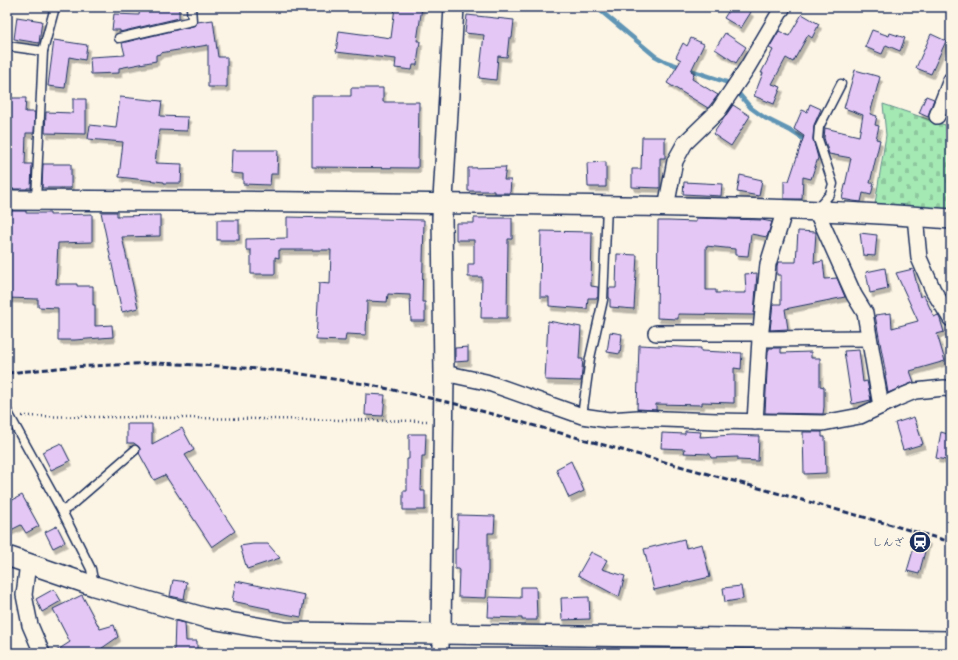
<svg xmlns="http://www.w3.org/2000/svg" width="958" height="660" viewBox="0 0 958 660" font-family="Sriracha,'Klee One',sans-serif">
	<defs>
		<pattern id="cemetery-stones" width="16" height="16" patternUnits="userSpaceOnUse"><rect width="16" height="16" fill="#a4e8b4"/><path d="M2 7V4a2 2 0 0 1 4 0v3zM10 15v-3a2 2 0 0 1 4 0v3z" fill="#8dc79d"/></pattern>
		<filter id="shadow"><feDropShadow dx="2.5" dy="4.5" stdDeviation="0" flood-color="#0004"/></filter>
	</defs>
	<rect width="100%" height="100%" fill="#fcf5e5"/>
	<filter id="ink" filterUnits="userSpaceOnUse"><feTurbulence type="fractalNoise" baseFrequency=".025" numOctaves="2"/><feDisplacementMap in="SourceGraphic" scale="8" xChannelSelector="R" yChannelSelector="G"/><feConvolveMatrix kernelMatrix="1 2 1 2 8 2 1 2 1" color-interpolation-filters="sRGB"/></filter>
	<g filter="url(#ink)">
		<path fill="url(#cemetery-stones)" stroke="#608c89" d="M883,104L951,127V210L875,204L886,135Z"/>
		<g fill="none" stroke-linecap="round" stroke-linejoin="round">
			<path stroke="#6195b5" stroke-width="4.5" d="M596,7L655,56L666,62L726,82L739,94L751,108L765,118L791,131L808,142"/>
		</g>
		<g fill="#e4c7f5" stroke="#1b2f5e" filter="url(#shadow)">
			<path d="M140,7H172V8H179V18L120,32V30H112L114,14L139,15Z"/>
			<path d="M395,7H422L417,41H420L417,65H413L412,70L395,68L396,59L336,52L339,31L391,38Z"/>
			<path d="M731,7H743L751,12L741,28L724,18Z"/>
			<path d="M802,14L819,24L812,38L808,35L793,62L786,58L772,84L781,87L774,104L754,96L763,73H761L773,50L769,48L779,31L789,36Z"/>
			<path d="M467,15L514,20L512,38H509L507,57L498,56L496,80L479,78L484,35L465,33Z"/>
			<path d="M17,17L42,21L39,43L14,39Z"/>
			<path d="M213,20L218,57H227V87H208V45L160,53V54L156,55V61L119,68V73L91,74L90,57L125,55L122,43L193,26L196,25L197,22Z"/>
			<path d="M872,30L889,36L890,33L905,38L900,51L886,45L882,54L865,47Z"/>
			<path d="M725,33L746,47L736,63L715,49Z"/>
			<path d="M931,34L946,41L931,74L916,68Z"/>
			<path d="M691,38L704,44L691,71L694,73L692,79L718,95L708,108L667,83L681,60L676,57L683,43L687,46Z"/>
			<path d="M54,40L87,45L85,60L69,57L65,88L48,86Z"/>
			<path d="M855,70L880,77L870,114L877,116L875,125L879,126L876,139L880,140L870,183H874L871,195L863,193L861,202L853,201L842,199L851,158L829,154L824,138L825,128L859,136L863,115L844,108Z"/>
			<path d="M351,88H383V102H419L418,168L312,167V96H351Z"/>
			<path d="M926,96L934,99L929,113L928,117L919,113Z"/>
			<path d="M120,97L162,101L160,116L188,117L187,131L159,130L155,163L182,164L181,183H164V182L119,177L123,142L88,139L90,125L116,128Z"/>
			<path d="M7,98H26L25,112H35L34,133H26L25,164H32L31,188H27V189H9L10,158H9V116H7Z"/>
			<path d="M73,99H86V134L45,133L46,112L73,113Z"/>
			<path d="M810,104L821,109L814,125L813,139L818,158L811,179L803,177L802,199H784V181H789L804,136L794,129L802,110L807,112Z"/>
			<path d="M733,105L750,116L731,146L713,134Z"/>
			<path d="M642,137H665V158H660V188L632,187V169H641Z"/>
			<path d="M232,150H278L277,174H271L270,185L243,184V174L231,173Z"/>
			<path d="M606,162V187H588L587,163Z"/>
			<path d="M43,164H71V188H42Z"/>
			<path d="M506,167L504,180H511L510,193H494V191H468V168Z"/>
			<path d="M740,175L762,180L759,196L737,192Z"/>
			<path d="M684,182L722,184L721,196L683,194Z"/>
			<path d="M9,211H26V213H50V215L92,214V242L58,243L56,284H77V286H93V305H95V326L112,325L113,337L75,340H58V308L38,307V299L7,298V213H9Z"/>
			<path d="M101,212H117V216L160,215V236L122,237L138,308L122,312Z"/>
			<path d="M287,217L424,220L422,302H425V321H411L410,295L388,294L387,302L367,301L366,335L346,334L345,341L316,340L319,283L330,284L331,250H279V258L275,257V274H251V250H246V239L287,238Z"/>
			<path d="M474,218H512V239H508L507,318H481L482,277H468V264H474V240H456V223H474Z"/>
			<path d="M696,218L762,220L772,222L767,237L751,234L748,256L735,255V249L706,246V290H716V293H746L745,274L757,273L754,315L678,314V319L657,318L658,221H669L696,222Z"/>
			<rect x="217" y="220" width="22" height="20"/>
			<path d="M541,231L592,232L591,286L598,287V298H588L587,309L549,306V297H540Z"/>
			<path d="M798,231L816,232L814,263L823,261L825,279L837,278L845,297L785,309L788,329L770,330L773,304H781V275H777V266L778,262H796Z"/>
			<path d="M860,233L877,235L875,256L863,255Z"/>
			<path d="M617,254L637,255L634,309L610,307V298H609V288H616Z"/>
			<path d="M885,268L888,289L870,293L866,272Z"/>
			<path d="M913,269L920,297L924,295L934,317L938,315L940,319L944,332L937,334L945,361L910,371L914,382L888,393L885,375H886L875,315L891,313L892,328L918,321L896,273Z"/>
			<path d="M548,321L581,327L579,359H583L581,381L545,380Z"/>
			<path d="M610,332L622,334L620,354L607,352Z"/>
			<path d="M639,345L701,348V351L742,353L741,369L734,368V403L702,402V405L656,404V410L637,409Z"/>
			<path d="M468,347V361L455,362V348Z"/>
			<path d="M769,348H781V353L811,352V358H820V386L824,387V407L823,414L765,413L768,350H769Z"/>
			<path d="M859,350L863,382L867,381L871,400L852,404L844,351Z"/>
			<path d="M366,394L385,395L383,416L365,415Z"/>
			<path d="M914,417L923,444L903,450L895,423Z"/>
			<path d="M127,424H152V444L182,428L194,450L185,455L235,531L212,547L165,475L154,480L139,453L140,449L139,447L134,443H127Z"/>
			<path d="M685,431L701,432L700,437L733,435L759,436L758,461L738,460V457L711,458L710,454L684,453L685,449L661,448L662,433L685,434Z"/>
			<path d="M803,432H822V437H825L826,473L804,474Z"/>
			<path d="M941,432L951,435V461L936,458Z"/>
			<path d="M409,434H426L425,456H422L421,491H425V510H403V491H407V459H409Z"/>
			<path d="M61,443L70,461L51,470L42,452Z"/>
			<path d="M571,461L584,491L569,498L556,469Z"/>
			<path d="M22,495L39,526L26,533L21,525L7,532V503Z"/>
			<path d="M458,515L495,516L494,533H488V570L486,598L458,597L459,569H455V549H457Z"/>
			<path d="M57,526L65,542L53,548L45,532Z"/>
			<path d="M917,537L928,540L919,574L907,571Z"/>
			<path d="M684,539L686,548L702,544L710,577L654,590L644,549Z"/>
			<path d="M253,544H268L280,558L247,569L240,546Z"/>
			<path d="M591,552L607,560L602,569L625,576L619,597L578,575Z"/>
			<path d="M173,580L187,582L184,599L170,596Z"/>
			<path d="M236,581L305,595L301,617L270,611V609L232,601Z"/>
			<path d="M741,586L743,599L725,602L723,588Z"/>
			<path d="M521,587H536L537,620H522V618L488,617L489,597L521,598Z"/>
			<path d="M54,589L61,601L42,612L36,599Z"/>
			<path d="M82,595L100,629L114,625L118,637L95,653H53L70,642L53,609Z"/>
			<path d="M589,597L590,619L562,620L561,598Z"/>
			<path d="M175,621L185,623L186,641H197V653H174Z"/>
		</g>
		<g fill="none" stroke-linecap="round" stroke-linejoin="round">
			<g stroke="#1b2f5e" stroke-width="11">
				<g id="service">
					<path d="M119,38L192,21L191,7"/>
					<path d="M7,46L43,51"/>
					<path d="M36,200L43,51L55,7"/>
					<path d="M817,209L830,194L833,184L818,139L819,127L841,84"/>
					<path d="M7,411L62,511L91,569L94,585"/>
					<path d="M582,416L590,358L603,300L607,206"/>
					<path d="M62,511L69,507L135,450"/>
				</g>
			</g>
			<g stroke="#1b2f5e" stroke-width="18">
				<g id="minor">
					<path d="M937,116L951,80"/>
					<path d="M666,207L675,161L685,143L718,111L747,68L783,7"/>
					<path d="M816,210L854,295L865,313L881,406"/>
					<path d="M915,216L919,258L933,290L951,319"/>
					<path d="M656,333H761"/>
					<path d="M760,339L869,338"/>
					<path d="M444,373L486,382L582,416L609,420L638,418L717,421L823,423L860,416L898,398L915,391L944,388L951,389"/>
					<path d="M755,422L760,339L768,264L785,209"/>
					<path d="M28,563L24,595L30,625L42,653"/>
					<path d="M441,653V634"/>
				</g>
			</g>
			<g stroke="#1b2f5e" stroke-width="22">
				<g id="tertiary">
					<path d="M7,200C190,201 374,202 557,205C689,207 820,208 951,219"/>
					<path d="M7,556L94,586L206,618L285,632L951,641"/>
					<path d="M441,634L444,373L442,217L454,7"/>
				</g>
			</g>
			<path stroke="#1b2f5e" stroke-width="2.5" stroke-dasharray="1 3" stroke-linecap="butt" d="M22,416L427,421"/>
			<use href="#service" stroke="#fcf5e5" stroke-width="8"/>
			<use href="#minor" stroke="#fcf5e5" stroke-width="15"/>
			<use href="#tertiary" stroke="#fcf5e5" stroke-width="19"/>
			<path stroke="#1b2f5e" stroke-width="3" stroke-dasharray="6 3" stroke-linecap="butt" d="M7,373L69,367L157,363L219,366L283,371L371,385L456,404L867,518L951,542"/>
		</g>
	</g>
	<defs>
		<g id="station-disc" transform="scale(1.15)"><circle r="9.5" fill="#1b2f5e" stroke="#fcf5e5"/><path d="M-3-6H3Q5-6 5-4V2Q5 4 3 4L4.5 6H3L1.5 4h-3L-3 6H-4.5L-3 4Q-5 4-5 2V-4Q-5-6-3-6ZM-3.5-4v3h7v-3ZM-3.5 1v1.5H-2V1ZM2 1v1.5H3.5V1Z" fill="#fff"/></g>
	</defs>
	<g fill-rule="evenodd">
		<use href="#station-disc" x="920" y="542"/>
	</g>
	<g text-anchor="middle" dominant-baseline="central" stroke-width="4" stroke-linejoin="round" paint-order="stroke">
		<g font-size="11" fill="#1b2f5e" stroke="#fcf5e5" text-anchor="end">
			<text x="904" y="542">しんざ</text>
		</g>
	</g>
	<rect width="958" height="660" fill="none" stroke="#fcf5e5" stroke-width="24"/>
	<rect x="12" y="12" width="934" height="636" fill="none" stroke="#1b2f5e" stroke-width="1.5" filter="url(#ink)"/>
</svg>
